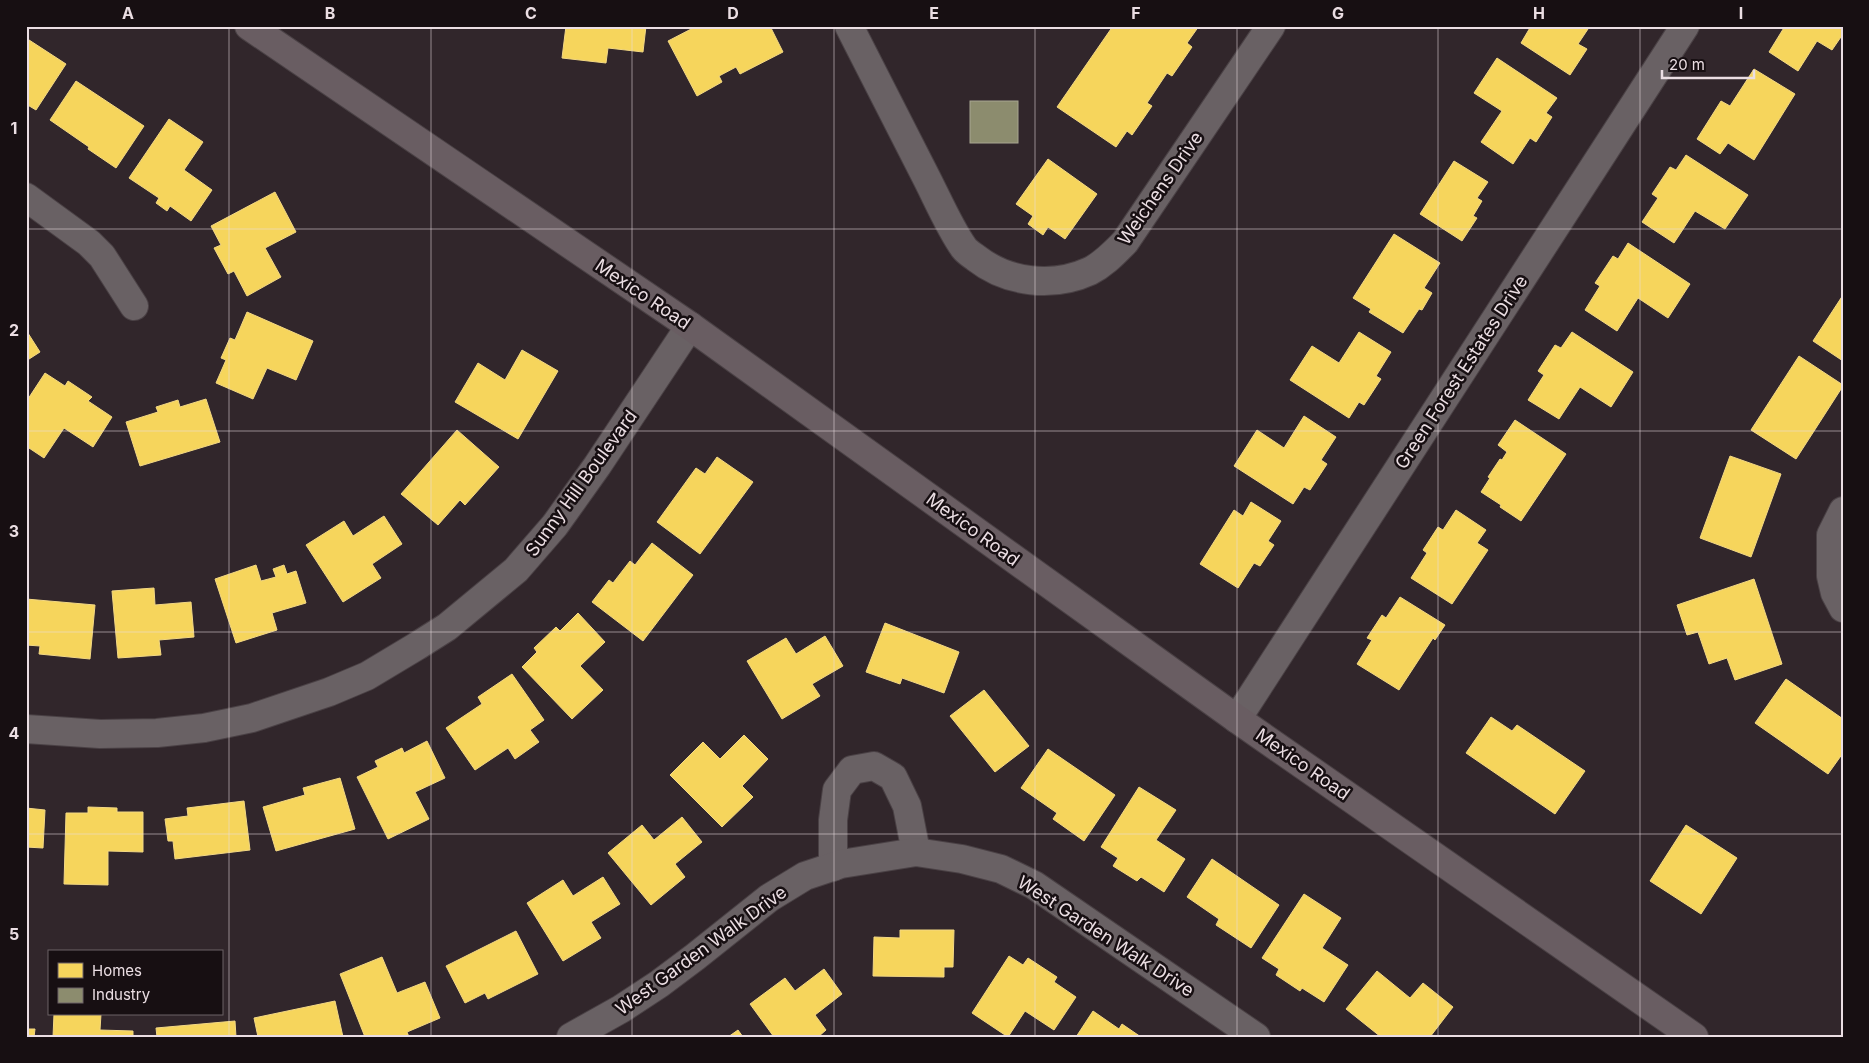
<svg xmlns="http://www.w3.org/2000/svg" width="1869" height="1063" viewBox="0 0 1869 1063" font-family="Inter,sans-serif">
	<rect width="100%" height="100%" fill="#31262b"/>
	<g fill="#f6d55c" stroke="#f3d884">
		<path d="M566,26H646L643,52L608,48L606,63L562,58Z"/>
		<path d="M697,26H770L783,52L740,74L736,67L719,76L722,82L697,96L668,41Z"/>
		<path d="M1113,26H1199L1187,43L1192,47L1172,76L1167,73L1147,103L1152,106L1132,135L1127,131L1116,147L1057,107Z"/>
		<path d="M1531,26H1590L1578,44L1587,49L1570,75L1521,43Z"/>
		<path d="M1785,26H1843V34L1832,50L1817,41L1798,71L1769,52Z"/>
		<path d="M26,38L66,64L36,110L26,104Z"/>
		<path d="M1497,58L1557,98L1546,113L1552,117L1536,142L1530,138L1513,164L1481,142L1502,111L1474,93Z"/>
		<path d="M1754,69L1795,94L1754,160L1728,143L1720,154L1697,139L1721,101L1730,106Z"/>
		<path d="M76,81L144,126L116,168L88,149L89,147L50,120Z"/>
		<path d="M169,119L203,142L184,170L212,190L191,221L170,206L167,211L156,203L159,198L129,178Z"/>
		<path d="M1686,155L1748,195L1725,229L1695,211L1674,243L1642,222L1658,198L1652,194L1670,167L1676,170Z"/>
		<path d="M1048,159L1097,194L1065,239L1048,227L1043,235L1028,224L1033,216L1016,204Z"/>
		<path d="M1454,161L1488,182L1477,198L1482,201L1473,216L1477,218L1462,241L1420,214Z"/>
		<path d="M275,192L296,232L265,248L281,277L247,296L234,271L228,274L214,248L221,245L211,226Z"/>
		<path d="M1394,234L1440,263L1424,288L1432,293L1422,310L1419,309L1403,333L1369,312L1371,309L1353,298Z"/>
		<path d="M1628,243L1690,284L1668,318L1638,298L1617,331L1585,310L1600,286L1595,283L1613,256L1618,259Z"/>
		<path d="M1843,295V361L1813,341Z"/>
		<path d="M247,312L313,341L296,380L267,368L253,399L216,383L226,360L221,358L230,338L235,340Z"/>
		<path d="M26,330L40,352L26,361Z"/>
		<path d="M1359,332L1391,352L1376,376L1381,379L1364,405L1359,402L1349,418L1290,380L1312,346L1339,363Z"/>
		<path d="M1572,332L1633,372L1611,407L1580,387L1559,419L1528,400L1544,375L1538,371L1555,345L1561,348Z"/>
		<path d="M522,350L558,371L518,439L455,402L478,363L505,380Z"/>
		<path d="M1799,356L1843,385V386L1796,459L1751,430Z"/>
		<path d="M45,373L65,386L68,381L92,397L88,401L112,417L93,447L64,428L44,458L26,446V402Z"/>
		<path d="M206,399L220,442L140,466L126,422L158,412L156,407L178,400L180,407Z"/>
		<path d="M1304,416L1336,437L1321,460L1327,464L1310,490L1304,487L1293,504L1234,466L1257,430L1284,448Z"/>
		<path d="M1515,420L1566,454L1521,521L1500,507L1501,505L1481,492L1490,478L1488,477L1500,459L1502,460L1507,452L1498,445Z"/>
		<path d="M457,430L499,467L465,505L460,500L438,525L401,494Z"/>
		<path d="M1730,456L1781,474L1751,557L1700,538Z"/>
		<path d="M717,457L753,482L700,554L657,522L696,468L705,474Z"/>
		<path d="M1251,502L1281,521L1268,541L1274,545L1260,566L1254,563L1238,588L1200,564L1234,510L1243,516Z"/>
		<path d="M1456,510L1486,530L1477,543L1488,550L1452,604L1411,578L1427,553L1423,550L1438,527L1443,530Z"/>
		<path d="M384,516L402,544L372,564L381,578L343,602L306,545L344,521L353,536Z"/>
		<path d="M652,543L693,575L643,641L592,602L609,580L613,583L630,561L635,565Z"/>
		<path d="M256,565L261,581L276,577L273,569L284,565L287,574L296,571L306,603L272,613L277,630L236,643L215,579Z"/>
		<path d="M1754,579L1782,664L1735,680L1727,658L1709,664L1698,632L1687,635L1677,605Z"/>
		<path d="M154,588L155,605L191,602L194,637L159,640L161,655L118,658L112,591Z"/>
		<path d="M1400,597L1445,625L1435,640L1433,638L1399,690L1357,664L1372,640L1367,638L1382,615L1386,618Z"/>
		<path d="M26,599L95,605L90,659L39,654L40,646L26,645Z"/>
		<path d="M578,613L605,642L580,666L603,690L572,719L522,667L537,652L534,648L556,627L560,631Z"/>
		<path d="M885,623L959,652L944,693L902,678L900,684L866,672Z"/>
		<path d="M825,636L843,666L812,684L820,696L782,719L747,661L786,638L796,654Z"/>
		<path d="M512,674L544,720L530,730L539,742L515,759L508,748L475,770L446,728L482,704L478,697Z"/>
		<path d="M1786,679L1843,719V753L1828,774L1755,723Z"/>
		<path d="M984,690L1029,746L995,772L950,716Z"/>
		<path d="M1491,717L1512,731L1517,725L1585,771L1555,814L1466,753Z"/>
		<path d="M744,735L768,759L742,786L753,797L722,827L670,775L703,742L720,759Z"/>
		<path d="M427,741L445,778L415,792L429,819L388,839L357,777L378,767L375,761L402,748L404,753Z"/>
		<path d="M1048,749L1115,795L1084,841L1053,819L1057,813L1021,788Z"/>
		<path d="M340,778L355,829L276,851L263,807L305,795L303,788Z"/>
		<path d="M1139,787L1176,810L1156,840L1185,859L1164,892L1141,877L1137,881L1113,866L1118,858L1101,847Z"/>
		<path d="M244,801L250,850L175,859L173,841H168L165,819L188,816L187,808Z"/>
		<path d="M88,807L117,808V812H143V852L108,851V885L64,884L66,813H88Z"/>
		<path d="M26,808L45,810L43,848L26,847Z"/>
		<path d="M682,817L702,842L675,864L685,877L651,905L608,853L642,825L654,840Z"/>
		<path d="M1686,825L1737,858L1701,914L1650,881Z"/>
		<path d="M1212,859L1279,905L1251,948L1216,925L1219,919L1187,897Z"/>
		<path d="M603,877L620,904L591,922L601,938L563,961L527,903L563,880L573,896Z"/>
		<path d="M1304,894L1341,918L1322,948L1348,965L1324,1002L1302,988L1300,991L1276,975L1279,969L1262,958Z"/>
		<path d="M900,930H954L953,967H944V977L873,976L874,937L900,938Z"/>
		<path d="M516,931L538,974L488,999L485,993L465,1003L446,966Z"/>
		<path d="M1009,956L1023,965L1028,958L1057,977L1054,982L1076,997L1054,1030L1025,1011L1008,1037L972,1013Z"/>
		<path d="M382,957L397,993L425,982L440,1018L407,1032L409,1037H365L340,974Z"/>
		<path d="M824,969L842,994L815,1015L826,1030L818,1037H774L750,1004L785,978L795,991Z"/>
		<path d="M1377,971L1410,998L1423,983L1453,1007L1430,1037H1381L1346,1009Z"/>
		<path d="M335,1001L343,1037H258L254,1018Z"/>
		<path d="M1093,1011L1119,1029L1122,1024L1141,1037H1076Z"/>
		<path d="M54,1014H101L100,1030L133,1031V1037H53Z"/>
		<path d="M235,1021L236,1037H157L156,1028Z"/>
		<path d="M26,1029H35L34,1037H26Z"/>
		<path d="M738,1030L743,1037H728Z"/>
	</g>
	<rect fill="#8c8c6e" stroke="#a8a591" x="970" y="101" width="48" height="42"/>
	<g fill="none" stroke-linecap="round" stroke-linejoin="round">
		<g stroke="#4a4145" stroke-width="30">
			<g id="minor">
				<path d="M849,26C874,76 900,125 925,175C936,196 950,229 964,248C967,252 972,255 976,258C1008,283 1053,288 1090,271C1104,264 1114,253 1125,242L1271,26"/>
				<path d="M26,197L89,243L102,256L134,306"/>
				<path d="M1843,511L1831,535V576L1835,593L1843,608"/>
				<path d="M1237,719L1685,26"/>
				<path d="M26,729L100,734L157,733L204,728L252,718L329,692L367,676L417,646L447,627L516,570L555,525L597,466L690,326"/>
				<path d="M833,867V820L837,790L852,770L874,766L893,777L907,806L916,852"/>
				<path d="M571,1037L621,1009L659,984L695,957L769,898L805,876L841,864L916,852L962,859L1001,869L1034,885L1256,1037"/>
			</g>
		</g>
		<g stroke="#4a4145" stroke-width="30">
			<path id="major" d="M249,26L690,326L1237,719L1694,1037"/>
		</g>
		<use href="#minor" stroke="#696164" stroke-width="28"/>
		<use href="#major" stroke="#695d62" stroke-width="28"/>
	</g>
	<path fill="none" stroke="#ebdee3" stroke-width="1" stroke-opacity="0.55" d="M229,26V1037M431,26V1037M632,26V1037M834,26V1037M1035,26V1037M1237,26V1037M1438,26V1037M1640,26V1037M26,229H1843M26,431H1843M26,632H1843M26,834H1843"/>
	<g text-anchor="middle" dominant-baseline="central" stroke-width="5" stroke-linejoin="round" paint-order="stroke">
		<g font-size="18" fill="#ebdee3" stroke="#170f12">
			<text transform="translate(1160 188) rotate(-55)">Weichens Drive</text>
			<text transform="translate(643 294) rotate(34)">Mexico Road</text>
			<text transform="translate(1461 372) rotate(-57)">Green Forest Estates Drive</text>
			<text transform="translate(581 483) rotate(-54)">Sunny Hill Boulevard</text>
			<text transform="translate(973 529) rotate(36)">Mexico Road</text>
			<text transform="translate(1303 764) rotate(35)">Mexico Road</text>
			<text transform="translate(1106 936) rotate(33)">West Garden Walk Drive</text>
			<text transform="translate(701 950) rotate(-36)">West Garden Walk Drive</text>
		</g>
	</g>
	<rect width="1869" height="1063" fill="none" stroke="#170f12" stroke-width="55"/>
	<rect x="48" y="950" width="175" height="65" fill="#170f12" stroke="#6c6266"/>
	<rect x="58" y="963" width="25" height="15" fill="#f6d55c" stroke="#6c6266"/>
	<text x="92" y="976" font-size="15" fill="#ebdee3">Homes</text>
	<rect x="58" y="988" width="25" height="15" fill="#8c8c6e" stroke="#6c6266"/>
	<text x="92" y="1000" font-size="15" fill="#ebdee3">Industry</text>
	<path d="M1662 70v8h92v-8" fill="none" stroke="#ebdee3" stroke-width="2.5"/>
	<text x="1669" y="70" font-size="15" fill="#ebdee3" stroke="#170f12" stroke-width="4" paint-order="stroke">20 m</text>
	<rect x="28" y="28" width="1814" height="1008" fill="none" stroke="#ebdee3" stroke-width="2"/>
	<g font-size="16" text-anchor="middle" font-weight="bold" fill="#ebdee3">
		<text x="128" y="19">A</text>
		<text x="330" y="19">B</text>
		<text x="531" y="19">C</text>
		<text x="733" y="19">D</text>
		<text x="934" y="19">E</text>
		<text x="1136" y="19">F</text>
		<text x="1338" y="19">G</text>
		<text x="1539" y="19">H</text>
		<text x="1741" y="19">I</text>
		<text x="14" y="134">1</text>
		<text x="14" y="336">2</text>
		<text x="14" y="537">3</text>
		<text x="14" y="739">4</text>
		<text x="14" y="940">5</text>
	</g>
</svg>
